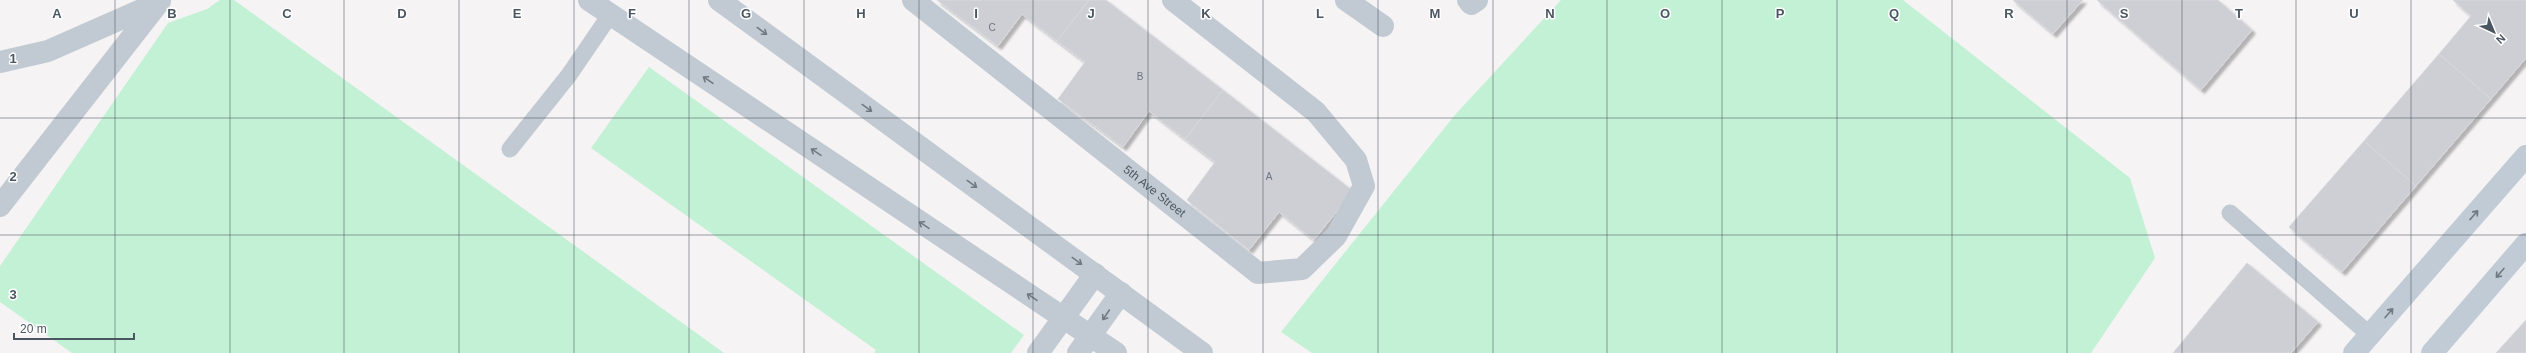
<svg xmlns="http://www.w3.org/2000/svg" width="2526" height="353" viewBox="0 0 2526 353" font-family="Arial,sans-serif">
	<defs>
		<filter id="shadow"><feDropShadow dx="3.5" dy="3.5" stdDeviation="1" flood-color="#0004"/></filter>
	</defs>
	<rect width="100%" height="100%" fill="#f5f3f3"/>
	<g fill="#c3f1d5">
		<path d="M220,0H234L724,353H72L0,302V266L168,23L207,9Z"/>
		<path d="M1561,0H1903L2130,178L2155,258L2091,353H1312L1281,332L1454,116Z"/>
		<path d="M649,67L1024,335L1011,353H874L876,350L591,148Z"/>
	</g>
	<g fill="#cdcfd5" stroke="#d7d9de" filter="url(#shadow)">
		<path d="M937,0H1089L1057,41L1022,14L998,46Z"/>
		<path d="M1089,0H1106L1223,90L1185,139L1149,111L1123,147L1058,99L1085,62L1057,41Z"/>
		<path d="M2013,0H2083L2053,34Z"/>
		<path d="M2097,0H2218L2252,30L2201,90Z"/>
		<path d="M2453,0H2526V58L2491,99L2439,54L2471,16Z"/>
		<path d="M2439,54L2491,99L2416,186L2364,141Z"/>
		<path d="M1223,90L1353,191L1314,240L1279,212L1249,250L1187,200L1215,162L1185,139Z"/>
		<path d="M2364,141L2416,186L2342,272L2289,227Z"/>
		<path d="M2247,263L2318,322L2291,353H2173Z"/>
		<path d="M2526,320V353H2496Z"/>
	</g>
	<g fill="none" stroke-linecap="round" stroke-linejoin="round">
		<g stroke="#c1cad2" stroke-width="17">
			<path d="M510,149L569,75L610,15"/>
			<path d="M2230,213L2370,335"/>
		</g>
		<g stroke="#c1cad2" stroke-width="22">
			<path d="M589,0L1116,353"/>
			<path d="M719,0L1202,353"/>
			<path id="s1" d="M913,0L1258,273L1302,269L1336,236L1364,186L1356,160L1316,112L1173,0"/>
			<path d="M1346,0L1383,26"/>
			<path d="M1468,0L1471,4L1477,0"/>
			<path d="M0,62L48,51L157,3"/>
			<path d="M0,206L160,1"/>
			<path d="M1038,353L1095,274"/>
			<path d="M1078,353L1121,293"/>
		</g>
		<g stroke="#c1cbd6" stroke-width="22">
			<path d="M2354,353L2526,156"/>
			<path d="M2432,353L2526,244"/>
		</g>
	</g>
	<defs><path id="oneway-shaft" d="M-6 0H5M1.5-3L5.5 0L1.5 3" fill="none" stroke-width="1.6" stroke-linecap="round" stroke-linejoin="round"/></defs>
	<g stroke="#6e7983">
		<use href="#oneway-shaft" transform="translate(762 31) rotate(36)"/>
		<use href="#oneway-shaft" transform="translate(708 80) rotate(-146)"/>
		<use href="#oneway-shaft" transform="translate(867 108) rotate(36)"/>
		<use href="#oneway-shaft" transform="translate(816 152) rotate(-146)"/>
		<use href="#oneway-shaft" transform="translate(972 184) rotate(36)"/>
		<use href="#oneway-shaft" transform="translate(924 225) rotate(-146)"/>
		<use href="#oneway-shaft" transform="translate(1077 261) rotate(36)"/>
		<use href="#oneway-shaft" transform="translate(1032 297) rotate(-146)"/>
		<use href="#oneway-shaft" transform="translate(1106 315) rotate(124)"/>
	</g>
	<g stroke="#6e7984">
		<use href="#oneway-shaft" transform="translate(2474 215) rotate(-49)"/>
		<use href="#oneway-shaft" transform="translate(2500 273) rotate(131)"/>
		<use href="#oneway-shaft" transform="translate(2389 313) rotate(-49)"/>
	</g>
	<path fill="none" stroke="#4a5661" stroke-width="1" stroke-opacity="0.55" d="M115,0V353M230,0V353M344,0V353M459,0V353M574,0V353M689,0V353M804,0V353M919,0V353M1033,0V353M1148,0V353M1263,0V353M1378,0V353M1493,0V353M1607,0V353M1722,0V353M1837,0V353M1952,0V353M2067,0V353M2182,0V353M2296,0V353M2411,0V353M0,118H2526M0,235H2526"/>
	<g text-anchor="middle" dominant-baseline="central" stroke-width="3" stroke-linejoin="round" paint-order="stroke">
		<g font-size="10" fill="#6b747e">
			<text x="992" y="27">C</text>
			<text x="1140" y="76">B</text>
			<text x="1269" y="176">A</text>
		</g>
		<g font-size="12" fill="#4a5661" stroke="#fff">
			<text stroke="none"><textPath href="#s1" startOffset="308">5th Ave Street</textPath></text>
		</g>
	</g>
	<g font-size="13" text-anchor="middle" font-weight="bold" fill="#4a5661" stroke="#fff" stroke-width="3" stroke-linejoin="round" paint-order="stroke">
		<text x="57" y="18">A</text>
		<text x="172" y="18">B</text>
		<text x="287" y="18">C</text>
		<text x="402" y="18">D</text>
		<text x="517" y="18">E</text>
		<text x="632" y="18">F</text>
		<text x="746" y="18">G</text>
		<text x="861" y="18">H</text>
		<text x="976" y="18">I</text>
		<text x="1091" y="18">J</text>
		<text x="1206" y="18">K</text>
		<text x="1320" y="18">L</text>
		<text x="1435" y="18">M</text>
		<text x="1550" y="18">N</text>
		<text x="1665" y="18">O</text>
		<text x="1780" y="18">P</text>
		<text x="1894" y="18">Q</text>
		<text x="2009" y="18">R</text>
		<text x="2124" y="18">S</text>
		<text x="2239" y="18">T</text>
		<text x="2354" y="18">U</text>
		<text x="13" y="63">1</text>
		<text x="13" y="181">2</text>
		<text x="13" y="299">3</text>
	</g>
	<g transform="translate(2494 32) rotate(136)" stroke="#ffffff" stroke-width="3" paint-order="stroke">
	<path d="M0-3L7 15L0 10L-7 15Z" fill="#4a5661"/>
	<text y="-6" font-size="11" font-weight="bold" text-anchor="middle" fill="#4a5661">N</text>
	</g>
	<path d="M14 333v6h120v-6" fill="none" stroke="#4a5661" stroke-width="2"/>
	<text x="20" y="333" font-size="12" fill="#4a5661" stroke="#ffffff" stroke-width="3" paint-order="stroke">20 m</text>
</svg>
